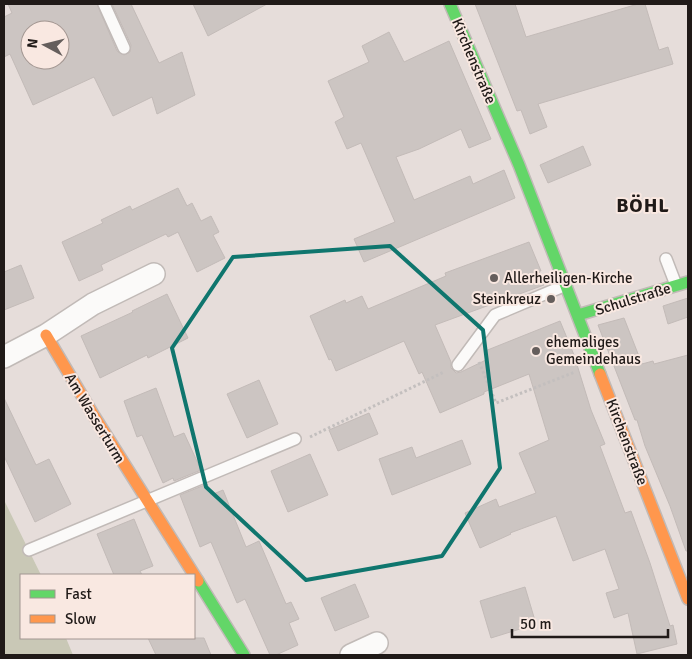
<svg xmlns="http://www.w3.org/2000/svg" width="692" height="659" viewBox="0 0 692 659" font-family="Signika,sans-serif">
	<rect width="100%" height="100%" fill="#e6ddda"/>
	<path fill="#c9c8b6" d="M4,500L41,575H21V638H66L73,655H4Z"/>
	<g fill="#ccc5c2" stroke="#c3bbb8" fill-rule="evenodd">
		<path d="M8,4H97L117,51L124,55L130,52L131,45L112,4H131L159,63L182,52L195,95L157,114L152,97L113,116L94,77L33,105L10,54L4,57V17L12,13ZM30,30H60V60H30Z"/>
		<path d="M193,4H267L208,36Z"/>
		<path d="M475,4H515L526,37L638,4H645L659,50L668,47L673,64L538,104L547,127L530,134L521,110L517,111Z"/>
		<path d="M389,32L404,62L449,41L491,139L469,148L461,129L419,149L396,157L414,200L470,176L473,184L504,170L515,198L364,262L354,239L395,222L361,143L347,149L335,122L344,117L328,81L369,62L362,46Z"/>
		<path d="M583,146L591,165L548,183L540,165Z"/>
		<path d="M178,188L187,206L192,203L201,221L211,216L219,232L213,235L225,258L197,272L178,232L168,237L166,234L101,265L103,270L79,281L62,242L103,223L101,220L130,206L132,210Z"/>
		<path d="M529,242L541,271H539L544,285L435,325L451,362V368L456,373L461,372L488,359L485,351L560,321L574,355L591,410L605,444L600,446L625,513L631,511L650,563L670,626L673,625L677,644L637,654L628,613L614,618L606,593L619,589L605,549L573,561L556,516L510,533L511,534L480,548L465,513L496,499L499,507L536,493L519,453L549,440L529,374L484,392V394L440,413L422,372L419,374L404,341L336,371L331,359L329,360L310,316L345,300L346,303L362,296L368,309L446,276L445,273Z"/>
		<path d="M21,265L34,298L4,310V272Z"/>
		<path d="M167,294L188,338L148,358L147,355L100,378L81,336L133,312L132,311Z"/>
		<path d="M688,298V317L668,324L663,306Z"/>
		<path d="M624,318L642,364L653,361L654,364L688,355V551H686L670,506L645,446L637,420H635L598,325Z"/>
		<path d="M259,380L278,424L247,438L227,394Z"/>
		<path d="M156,388L174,437L184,433L201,470L174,481L173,478L163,483L142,435L137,437L124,401Z"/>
		<path d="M4,398L36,465L49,459L71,504L35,522L4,456Z"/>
		<path d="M369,413L378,434L338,451L329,430Z"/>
		<path d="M462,440L471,464L392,495L379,459L412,447L416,458Z"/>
		<path d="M310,454L328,495L288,512L271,471Z"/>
		<path d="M207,484L211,495L223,490L246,547L259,541L286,604L291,602L299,619L289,623L298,645L276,655H270L245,599L237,603L211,542L200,547L180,495Z"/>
		<path d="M134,519L153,566L140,571L142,575H114L97,534Z"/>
		<path d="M355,584L369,617L335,631L321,598Z"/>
		<path d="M525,587L536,624L491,638L480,601Z"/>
		<path d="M148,638H204L211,655H156Z"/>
	</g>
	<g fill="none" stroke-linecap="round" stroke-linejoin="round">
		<g stroke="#c1bab7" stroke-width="14">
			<g id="lane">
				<path d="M104,4L124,48"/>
				<path d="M666,259L676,285"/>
				<path d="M458,365L495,315L566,285"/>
				<path d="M29,550L295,439"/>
			</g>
		</g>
		<g stroke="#c1bab7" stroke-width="24">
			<g id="street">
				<path d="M4,357L46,335L93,304L154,274"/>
				<path d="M351,655L377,643"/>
			</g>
		</g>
		<g stroke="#c1bab7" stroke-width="14">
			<g id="fast">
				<path d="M450,4L519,165L600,374"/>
				<path d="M578,315L688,282"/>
				<path d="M198,581L244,655"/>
			</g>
		</g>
		<g stroke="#c1bab7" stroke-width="14">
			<g id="slow">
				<path d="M46,335L94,416L198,581"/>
				<path d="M600,374L688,599"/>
			</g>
		</g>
		<g stroke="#c3bfbe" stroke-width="3" stroke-dasharray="2.5 2.5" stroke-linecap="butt">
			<path d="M479,362L496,403L575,372"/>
			<path d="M310,437L444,372"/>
		</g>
		<use href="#lane" stroke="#fbfaf9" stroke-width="11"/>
		<use href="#street" stroke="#fbfaf9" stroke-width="21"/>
		<use href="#fast" stroke="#63d668" stroke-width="11"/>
		<use href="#slow" stroke="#ff974d" stroke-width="11"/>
	</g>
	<path fill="none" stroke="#0f766e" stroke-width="4" stroke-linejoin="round" d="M390,246L483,330L500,468L442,556L306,580L206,487L172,348L233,257Z"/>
	<g fill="#655e5c" stroke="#f9e8e1" stroke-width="2">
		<circle cx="494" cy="278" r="5"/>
		<circle cx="551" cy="299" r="5"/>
		<circle cx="536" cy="351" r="5"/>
	</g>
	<g text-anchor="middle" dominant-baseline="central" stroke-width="4" stroke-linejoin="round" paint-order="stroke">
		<g font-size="15" fill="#201a18" stroke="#f9e8e1">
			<text transform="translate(474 61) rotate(67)">Kirchenstraße</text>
			<text transform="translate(633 299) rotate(-17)">Schulstraße</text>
			<text transform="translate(95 418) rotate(59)">Am Wasserturm</text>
			<text transform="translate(627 442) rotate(69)">Kirchenstraße</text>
		</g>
		<g font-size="15" fill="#201a18" stroke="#f9e8e1" text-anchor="start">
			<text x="504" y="278">Allerheiligen-Kirche</text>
			<text x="541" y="299" text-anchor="end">Steinkreuz</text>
			<text x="546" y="342">ehemaliges<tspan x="546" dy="17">Gemeindehaus</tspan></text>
		</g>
		<g font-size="20" font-weight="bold" letter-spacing="1" fill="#201a18" stroke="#f9e8e1">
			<text x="643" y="205">BÖHL</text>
		</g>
	</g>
	<rect width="692" height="659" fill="none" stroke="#201a18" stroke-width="10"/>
	<rect x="20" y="574" width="175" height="65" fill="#f9e8e1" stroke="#a29691"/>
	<rect x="30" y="590" width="25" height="8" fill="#63d668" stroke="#a29691"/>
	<text x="65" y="599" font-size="15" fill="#201a18">Fast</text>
	<rect x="30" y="615" width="25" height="8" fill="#ff974d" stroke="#a29691"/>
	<text x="65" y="624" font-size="15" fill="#201a18">Slow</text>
	<g transform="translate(45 45) rotate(277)"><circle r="24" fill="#f9e8e1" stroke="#a29691"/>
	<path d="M0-4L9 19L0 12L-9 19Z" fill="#655e5c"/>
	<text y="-8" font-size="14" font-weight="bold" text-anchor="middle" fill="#201a18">N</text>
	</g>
	<path d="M512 629v8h156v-8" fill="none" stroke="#201a18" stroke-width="2.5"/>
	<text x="520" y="629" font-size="15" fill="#201a18" stroke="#f9e8e1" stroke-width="4" paint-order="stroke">50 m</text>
</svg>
